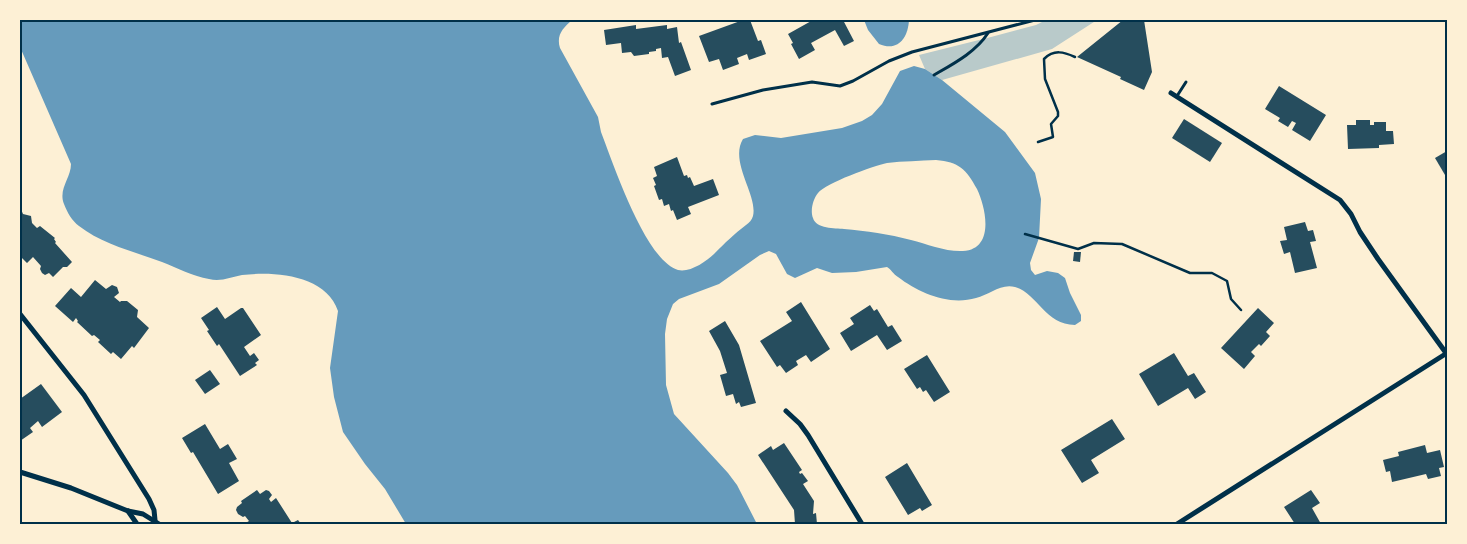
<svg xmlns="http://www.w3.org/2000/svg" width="1467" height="544" viewBox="0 0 1467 544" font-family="Lato,sans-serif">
	<rect width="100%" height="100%" fill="#fdf0d5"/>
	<path fill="#b9caca" d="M1046,20H1097L1052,49L942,80L925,69L919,55L991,37L1036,25Z"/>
	<g fill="#669bbc" fill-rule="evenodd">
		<path d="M20,20H572C563,28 556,35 560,48L598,117L601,132C613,163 645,260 678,270C690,273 707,261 715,253C725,243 734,234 746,225C749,223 752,220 753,216C758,195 729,162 743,139L755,135L781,138L842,128L862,121L872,115L882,104L900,71L914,66L925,69L942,80L1005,132L1035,173L1041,199L1039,238L1030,263L1031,270L1035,275L1047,271L1058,273L1065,278L1070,293L1081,315V321L1075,325C1045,325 1037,293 1015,287C1001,283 989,295 976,298C949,306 919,293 898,277C893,274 891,269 887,267L856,272L832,273L817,268L795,278L787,274L776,254L769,251L760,255L719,284L679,299L673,304L667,319L665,334L666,385L674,414L728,473L737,485L757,524H406L385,489L365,464L343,432L334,397L330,368L338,311C326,275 275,271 242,275C231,277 221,282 209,279C193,276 177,268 162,262C135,252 102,244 79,226C72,221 67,212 64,204C58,189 71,178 71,164L20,47ZM936,160C959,162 966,169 977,189C986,208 995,249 963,251C946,252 927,244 911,240C889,234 866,231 844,229C835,228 816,229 813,218C810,211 813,199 818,193C826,183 873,166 887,163C903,161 920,161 936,160Z"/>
		<path d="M864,20H909C908,38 898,52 879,44L868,30Z"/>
	</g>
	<g fill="#264d5e">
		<path d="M743,20H750L758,41L761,40L766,54L749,60L747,54L737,58L739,64L723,70L719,59L709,62L699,36Z"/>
		<path d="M813,20H843L854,41L844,46L835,30L811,43L815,50L799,59L791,44L793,43L788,34Z"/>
		<path d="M1123,20H1144L1152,72L1144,90L1120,79L1121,77L1077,57Z"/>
		<path d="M636,25V29L667,25V29L677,27L679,43L681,42L691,70L675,76L668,57L662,58L661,48L656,49V51L649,52V54L634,56L631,52L622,53L621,43L606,45L604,30Z"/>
		<path d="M1279,86L1326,115L1310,141L1292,130L1296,123L1292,121L1288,127L1278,121L1280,118L1265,109Z"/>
		<path d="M1184,119L1222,143L1210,162L1172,138Z"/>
		<path d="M1356,120H1370V125H1374V122H1386V131H1393L1394,144L1379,145V148L1348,149L1347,125H1356Z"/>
		<path d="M1447,151V173L1445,175L1435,158Z"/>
		<path d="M677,157L684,176L687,175L688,178L690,177L694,186L713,179L719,195L688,207L691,214L677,220L673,210L671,211L669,204L664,206L662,199L659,200L654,186L656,185L653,178L657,176L654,167Z"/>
		<path d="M20,207L23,214L31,216L32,223L37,228L40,226L55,238L54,239L56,242L55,243L72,262L67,267H63L53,277L49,273L45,275L42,273L40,269L41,266L33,257L27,263L20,256L21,250Z"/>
		<path d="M1305,222L1308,231L1313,230L1316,241L1310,242L1317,268L1295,273L1290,252L1284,254L1280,241L1287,240L1284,227Z"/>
		<path d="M1074,252H1081L1080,262L1073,261Z"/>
		<path d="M95,280L106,289L112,285L117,287L119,293L114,297L120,302L121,301H127L138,310L137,317L149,328L134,348L132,346L121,359L113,352L111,354L98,342L100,340L94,335L92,336L77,322L78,321L76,318L73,322L55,306L71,288L81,297Z"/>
		<path d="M801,302L830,349L811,362L806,355L796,361L798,365L786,373L780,365L777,367L760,341L792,321L786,312Z"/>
		<path d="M870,305L874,311L877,309L888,327L892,325L902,341L887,350L877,335L851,351L840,333L854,324L850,318Z"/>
		<path d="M217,307L225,319L241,308H243L261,335L244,347L250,356L254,353L259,360L255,363L257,365L240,376L219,344L217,346L207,331L209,330L201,318Z"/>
		<path d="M1258,308L1274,323L1266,332L1270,336L1261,346L1259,344L1251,352L1255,356L1244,369L1221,348Z"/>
		<path d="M725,321L739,345L756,403L741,407L739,402L736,404L733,394L726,396L720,375L727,373L720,351L709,331Z"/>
		<path d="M1174,353L1188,376L1194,373L1206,392L1195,399L1188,388L1158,406L1139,374Z"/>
		<path d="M927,355L950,392L934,402L926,390L923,392L920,387L917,389L904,369Z"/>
		<path d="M210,370L220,384L205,394L195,380Z"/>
		<path d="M41,384L62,412L42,427L38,421L30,428L33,432L20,441V399Z"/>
		<path d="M1112,419L1125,439L1091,460L1099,473L1082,483L1061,450Z"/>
		<path d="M205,424L220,449L228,444L237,459L229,463L239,481L218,494L193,452L191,453L182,438Z"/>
		<path d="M784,443L802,470L799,472L800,474L802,473L808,481L803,484L814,501L813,514L816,513L817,524H795L794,510L758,455L771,446L773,450Z"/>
		<path d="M1425,445L1427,453L1440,450L1444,467L1439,468L1441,476L1428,479L1426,474L1392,482L1390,471L1386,472L1383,460L1399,456L1398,452Z"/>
		<path d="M907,463L932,505L922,511L920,508L908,515L885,477Z"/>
		<path d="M257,490L260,494L266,490L269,491L272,495L269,499L271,502L276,498L292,523L298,520L301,524H244L249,521L245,516L243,517L238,514L236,510L237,507L242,503L241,501Z"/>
		<path d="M1311,490L1320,503L1312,508L1321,524H1295L1284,507Z"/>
	</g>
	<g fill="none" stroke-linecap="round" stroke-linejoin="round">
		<g stroke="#003049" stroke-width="2.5">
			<path d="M1038,142L1053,137L1051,124L1058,116V112L1045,79L1044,59C1054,49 1064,52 1075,57"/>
			<path d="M1025,234L1078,249L1094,243L1122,244L1190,273H1212L1227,281L1231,299L1241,310"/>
		</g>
		<g stroke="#003049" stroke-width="3">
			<path d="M934,75C953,64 976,52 988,33"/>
			<path d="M1177,96L1186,82"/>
			<path d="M712,104L763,90L812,82L840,86L853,81L889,61L912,52L1035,20"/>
		</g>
		<g stroke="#003049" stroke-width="5">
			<path d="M1171,93L1340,200L1351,214L1360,232L1378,259L1446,353"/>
			<path d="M20,314L84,395L149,499L154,510L155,520"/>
			<path d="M786,411L800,424L808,435L862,524"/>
			<path d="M20,472L71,488L128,511L143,514L159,524"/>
			<path d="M128,511L137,524"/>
			<path d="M1177,524L1447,353"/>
		</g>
	</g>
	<rect width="1467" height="544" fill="none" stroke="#fdf0d5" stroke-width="42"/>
	<rect x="21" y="21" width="1425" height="502" fill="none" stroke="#003049" stroke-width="2"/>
</svg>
